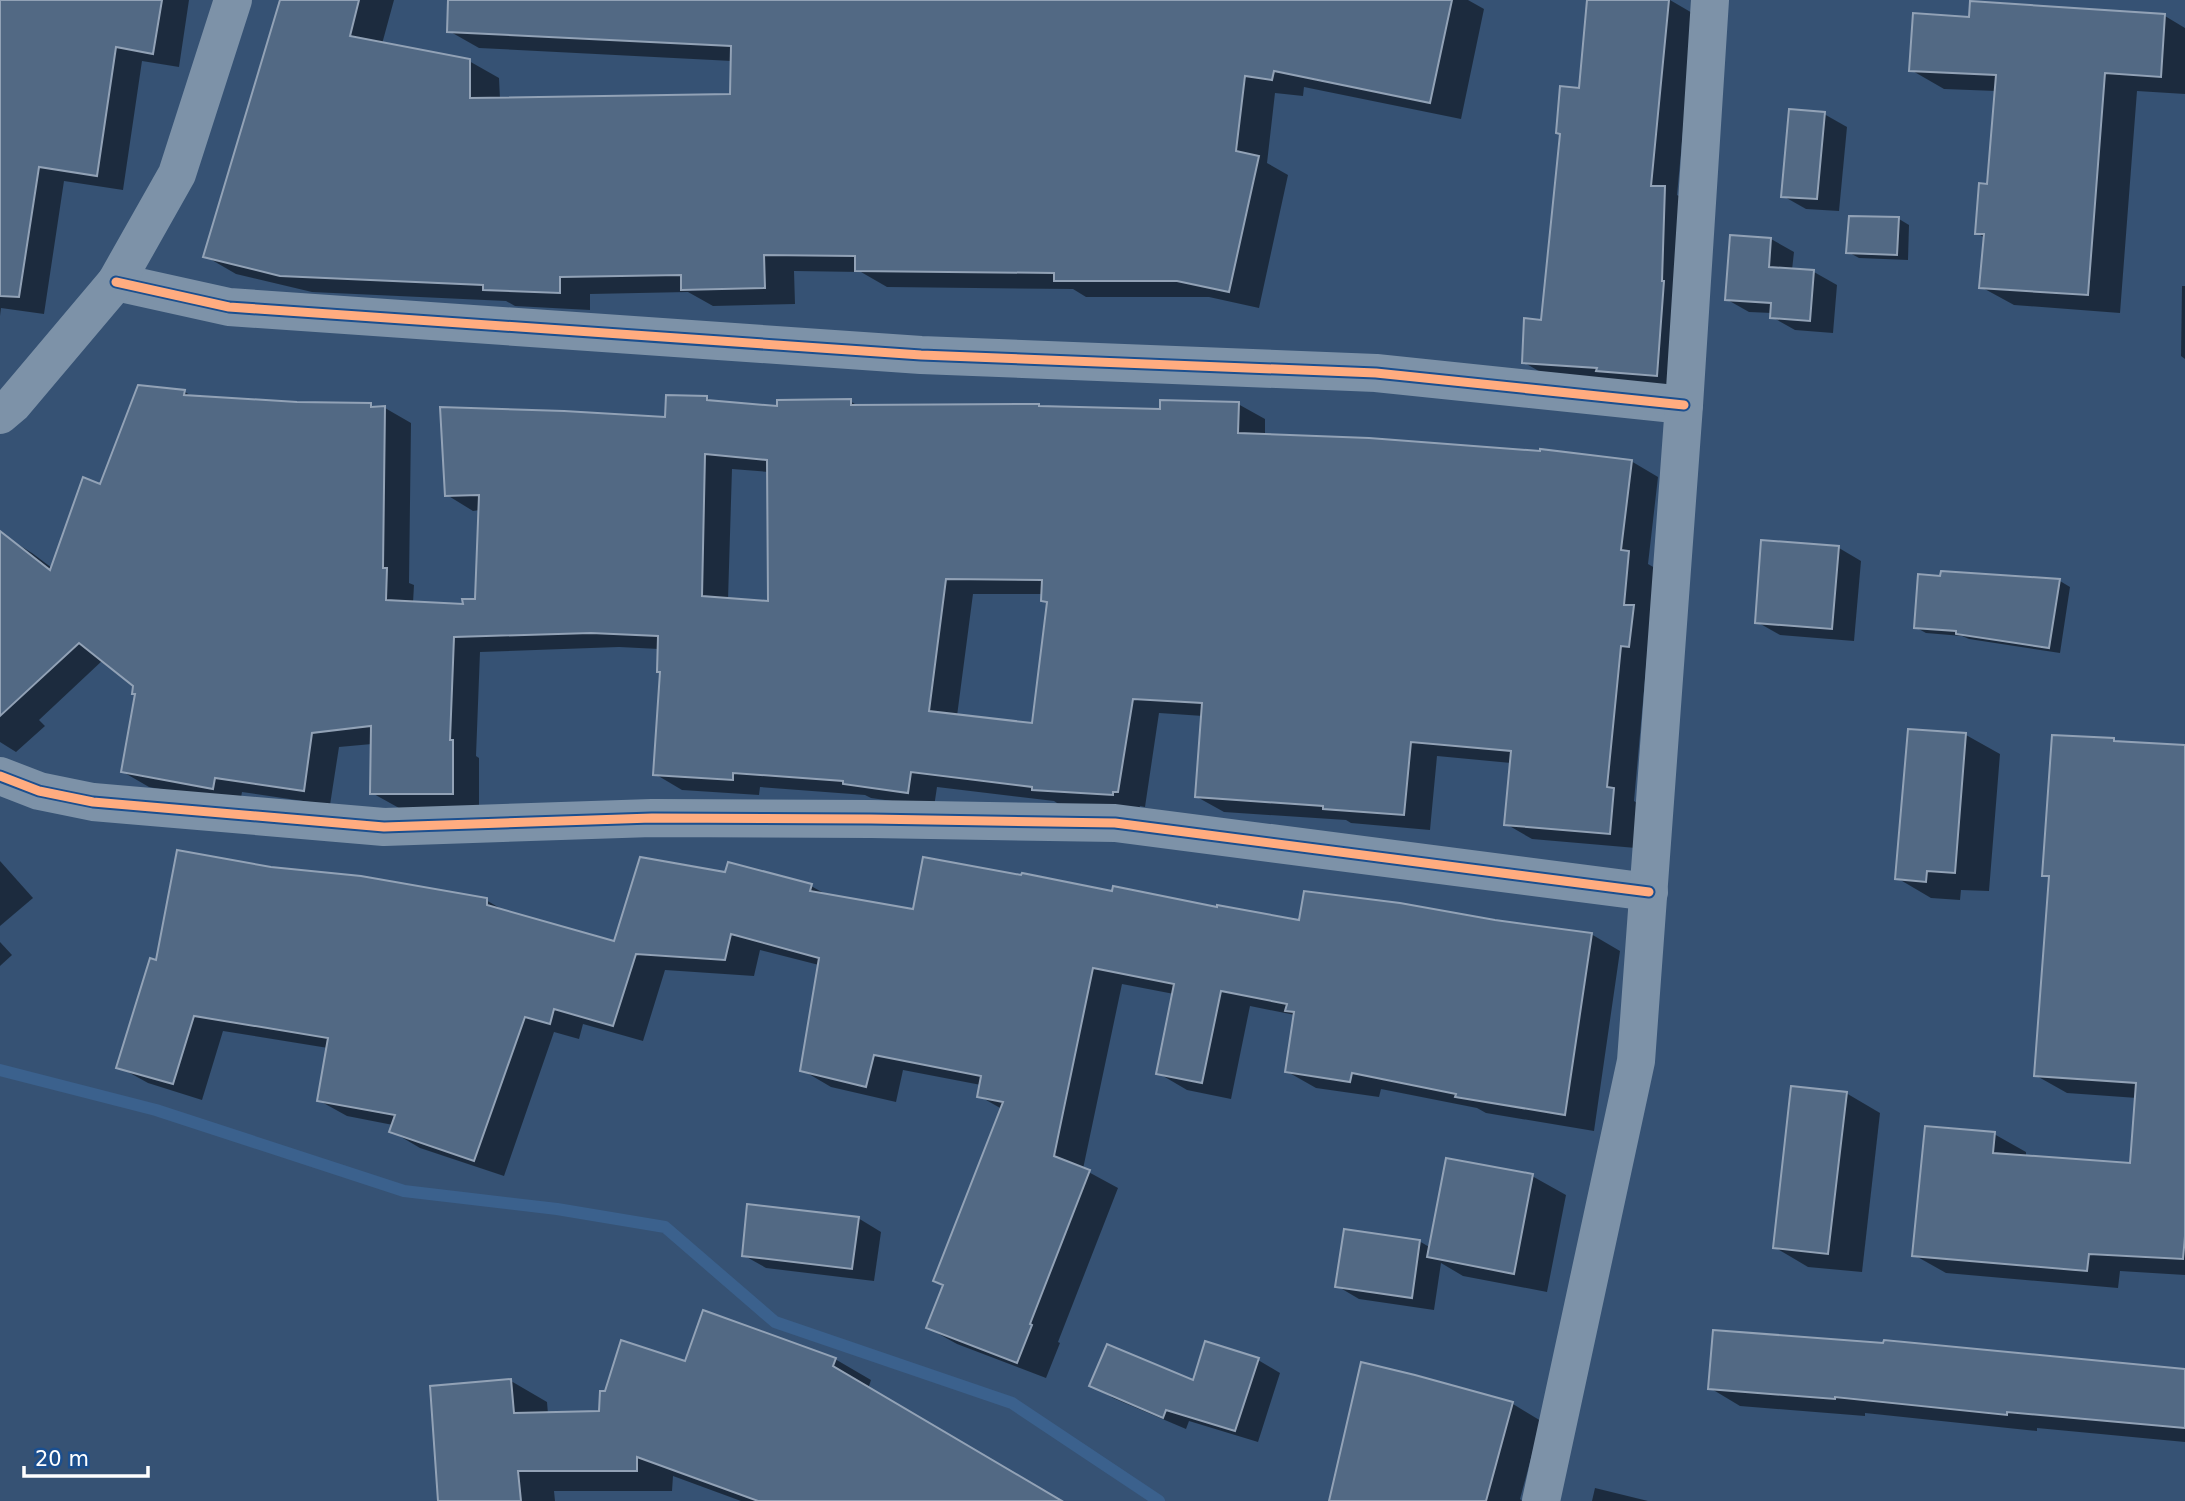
<svg xmlns="http://www.w3.org/2000/svg" width="2185" height="1501" viewBox="0 0 2185 1501" font-family="'DejaVu Sans',sans-serif">
	<rect width="100%" height="100%" fill="#365274"/>
	<g fill="#0007" fill-rule="evenodd">
		<path d="M0,0H189L179,67L142,61L123,190L64,181L44,314L1,308L0,316Z"/>
		<path d="M282,0H394L382,44L469,61L499,78L500,99L732,96V61L479,48L449,31L450,0H1468L1484,9L1461,119L1304,87L1303,96L1275,93L1267,163L1288,175L1259,308L1209,297H1086L1073,289L887,287L861,272L794,271L795,304L713,306L688,292L590,294V310L515,306L506,301L312,292L236,274L205,256Z"/>
		<path d="M1589,0H1670L1694,14L1677,195L1691,203L1683,390L1549,377L1523,362L1543,321L1581,89Z"/>
		<path d="M2165,16L2185,28V94L2137,91L2120,313L2014,305L1981,287L1985,238L1977,233L1989,186L1996,91L1944,89L1911,70L1970,19Z"/>
		<path d="M1824,114L1847,127L1839,211L1806,209L1783,196Z"/>
		<path d="M1899,219L1909,225L1908,260L1859,258L1848,252Z"/>
		<path d="M1731,237L1771,239L1794,252L1792,270L1814,272L1837,285L1833,333L1795,330L1772,317V313L1749,312L1726,299Z"/>
		<path d="M2182,286H2185V359L2181,356Z"/>
		<path d="M185,392L195,398L297,404L371,405L377,408H385L411,423L409,583L414,585L413,603L465,606L477,601L480,510L473,511L447,495L667,419L707,398L714,402L779,408L850,401L860,407L1039,406L1043,408L1162,410L1238,404L1265,419V436L1631,461L1658,477L1648,564L1655,568L1634,801L1640,805L1636,848L1532,839L1506,824L1511,763L1437,756L1430,830L1351,823L1346,820L1224,812L1197,797L1203,716L1159,713L1145,807L1140,806L1139,810L1060,805L1054,801L937,787L934,807L871,798L865,795L760,787L759,795L682,790L655,774L661,672L659,649L619,647L480,652L476,756L479,758V808H399L372,793V744L339,747L330,805L242,792L240,803L149,787L123,772L137,694L135,685L103,660L39,720L45,726L16,752L0,742V545L6,537L32,553L52,568L101,486ZM732,469L769,472L770,603L728,600ZM973,594H1043V600L1049,604L1033,725L957,716Z"/>
		<path d="M1839,548L1861,561L1854,641L1780,635L1757,622Z"/>
		<path d="M2060,581L2070,587L2060,653L1969,639L1962,636L1926,633L1915,627Z"/>
		<path d="M1966,735L2000,754L1989,891L1961,890L1960,900L1931,898L1897,878Z"/>
		<path d="M2114,740L2119,743L2185,746V1275L2120,1271L2118,1288L1946,1273L1914,1255L1994,1134L2026,1152V1157L2132,1165L2137,1098L2067,1093L2035,1075L2050,878L2044,875Z"/>
		<path d="M0,861L33,898L0,926Z"/>
		<path d="M270,869L486,900L508,913L616,943L811,886L829,896L914,911L1113,893L1301,922H1495L1591,934L1620,951L1594,1131L1486,1113L1477,1108L1381,1089L1379,1097L1316,1088L1286,1071L1295,1015L1250,1006L1231,1099L1187,1090L1158,1073L1174,994L1122,984L1083,1169L1118,1188L1058,1342L1060,1343L1046,1378L957,1344L928,1328L944,1286L1002,1109L979,1096L981,1085L903,1070L896,1102L831,1087L802,1070L819,965L760,950L754,976L665,970L643,1041L583,1024L579,1039L554,1032L504,1176L420,1148L391,1131L393,1125L347,1116L318,1100L328,1048L223,1031L202,1100L148,1083L119,1067L157,962Z"/>
		<path d="M0,942L12,955L0,966Z"/>
		<path d="M1846,1093L1880,1113L1862,1272L1808,1267L1774,1247Z"/>
		<path d="M1532,1176L1566,1195L1547,1292L1463,1276L1441,1263L1434,1310L1359,1299L1337,1286L1419,1241L1431,1248Z"/>
		<path d="M858,1218L881,1232L874,1281L766,1268L743,1255Z"/>
		<path d="M835,1359L871,1380L868,1389L1060,1501H741L673,1476L672,1491H554L555,1501H440L511,1381L547,1402L548,1414L601,1413L686,1363Z"/>
		<path d="M1258,1360L1280,1373L1258,1442L1189,1421L1186,1429L1113,1398L1091,1385L1194,1383Z"/>
		<path d="M1362,1364L1513,1404L1541,1421L1520,1499L1522,1501H1330Z"/>
		<path d="M2185,1371V1442L2037,1428V1431L1865,1413V1416L1740,1406L1710,1388Z"/>
		<path d="M1595,1488L1648,1501H1592Z"/>
	</g>
	<g fill="none" stroke-linecap="round" stroke-linejoin="round">
		<path stroke="#3b618d" stroke-width="12" d="M0,1070L156,1110L404,1191L557,1209L665,1227L775,1322L1012,1403L1159,1501"/>
	</g>
	<g fill="#526984" stroke="#92a2b6" stroke-width="2" fill-rule="evenodd">
		<path d="M0,0H162L153,54L116,47L97,176L39,167L19,297L0,296Z"/>
		<path d="M280,0H359L350,36L470,59V98L730,94L731,46L447,32L448,0H1452L1430,103L1274,71L1272,80L1245,76L1236,151L1259,156L1229,292L1177,281H1054V273L855,271V256L764,255L765,288L681,290V275L560,277V293L483,290V285L280,276L203,257Z"/>
		<path d="M1587,0H1669L1651,186H1665L1662,281H1664L1657,376L1596,371L1597,368L1522,363L1524,318L1541,320L1560,134L1556,133L1560,86L1579,88Z"/>
		<path d="M1970,1L2165,14L2161,77L2105,73L2088,295L1979,288L1984,234H1975L1979,183L1987,184L1996,75L1909,71L1913,13L1969,17Z"/>
		<path d="M1789,109L1825,112L1817,199L1781,197Z"/>
		<path d="M1849,216L1899,217L1897,255L1846,253Z"/>
		<path d="M1730,235L1771,238L1769,267L1814,270L1810,321L1770,318L1771,303L1725,300Z"/>
		<path d="M138,385L185,390L184,395L297,402L371,403V407L385,406L383,568H387L386,600L463,604L462,599H475L479,495L445,496L440,407L564,411L665,417L666,395L707,396V400L777,406V400L851,399V405L1039,404V406L1160,409V400L1239,402L1238,433L1369,438L1540,451V449L1632,460L1621,550L1629,551L1624,605H1634L1629,647L1621,646L1607,787L1614,788L1610,834L1504,825L1511,751L1411,742L1404,815L1323,809V806L1195,797L1202,703L1133,699L1118,792H1113V795L1032,790V787L911,772L908,793L843,784V781L733,773V780L653,775L660,672H657L658,636L591,633L454,637L450,740H453V794H370L371,726L312,733L304,791L215,778L213,789L121,772L135,694H132L133,686L79,643L0,716V531L50,570L83,477L100,484ZM705,454L767,460L768,601L702,596ZM946,579L1042,580L1041,601L1047,602L1032,723L929,711Z"/>
		<path d="M1761,540L1839,546L1832,629L1755,623Z"/>
		<path d="M1941,571L2060,579L2049,648L1956,634V631L1914,628L1918,574L1940,576Z"/>
		<path d="M1908,729L1966,733L1955,873L1927,871L1926,882L1895,879Z"/>
		<path d="M2052,735L2114,738V741L2185,745V1236L2183,1259L2089,1254L2087,1271L1912,1256L1925,1126L1995,1132L1993,1153L2130,1163L2136,1083L2034,1076L2049,876H2042Z"/>
		<path d="M177,850L271,867L361,876L487,898V905L614,941L640,857L725,872L728,862L812,884L810,891L913,909L923,857L1021,875L1022,873L1112,891L1113,886L1217,907V905L1299,920L1304,891L1400,903L1495,920L1592,933L1565,1115L1455,1097L1456,1094L1352,1073L1350,1082L1285,1072L1294,1012L1285,1011L1287,1004L1221,991L1202,1083L1156,1074L1174,984L1093,968L1054,1156L1090,1170L1030,1324L1032,1325L1017,1363L926,1328L943,1285L933,1281L1003,1102L977,1097L981,1076L874,1055L866,1087L800,1071L819,958L731,934L725,960L636,954L613,1026L554,1009L550,1024L525,1017L474,1161L389,1132L395,1115L317,1101L328,1038L194,1016L173,1084L116,1068L150,958L156,960Z"/>
		<path d="M1791,1086L1847,1092L1828,1254L1773,1248Z"/>
		<path d="M1446,1158L1533,1174L1514,1274L1427,1257Z"/>
		<path d="M747,1204L859,1217L852,1269L742,1256Z"/>
		<path d="M1344,1229L1420,1240L1412,1298L1335,1287Z"/>
		<path d="M703,1310L836,1358L833,1366L1062,1501H758L637,1457V1471H518L521,1501H438L430,1386L511,1379L514,1413L599,1411L600,1391H605L621,1340L685,1361Z"/>
		<path d="M1713,1330L1883,1343L1884,1340L2185,1369V1428L2007,1412V1415L1835,1397V1399L1708,1389Z"/>
		<path d="M1205,1341L1259,1358L1235,1431L1166,1410L1163,1418L1089,1386L1107,1344L1193,1380Z"/>
		<path d="M1361,1362L1415,1375L1513,1402L1486,1501H1329Z"/>
	</g>
	<g fill="none" stroke-linecap="round" stroke-linejoin="round">
		<g stroke="#7d92a8" stroke-width="38">
			<path d="M116,282L229,307L921,355L1376,373L1684,405"/>
			<path d="M0,415L13,404L116,282L177,174L233,0"/>
			<path d="M0,776L39,791L93,802L384,827L652,818L871,819L1115,823L1649,892"/>
			<path d="M1541,1501L1636,1061L1684,405L1710,0"/>
		</g>
		<g stroke="#1b4f8f" stroke-width="13">
			<g id="cycleway">
				<path d="M116,282L229,307L921,355L1376,373L1684,405"/>
				<path d="M0,776L39,791L93,802L384,827L652,818L871,819L1115,823L1649,892"/>
			</g>
		</g>
		<use href="#cycleway" stroke="#ffac80" stroke-width="9"/>
	</g>
	<path d="M24 1466v10h124v-10" fill="none" stroke="#ffffff" stroke-width="3.5"/>
	<text x="35" y="1466" font-size="21" fill="#ffffff" stroke="#1b4f8f" stroke-width="5" paint-order="stroke">20 m</text>
</svg>
